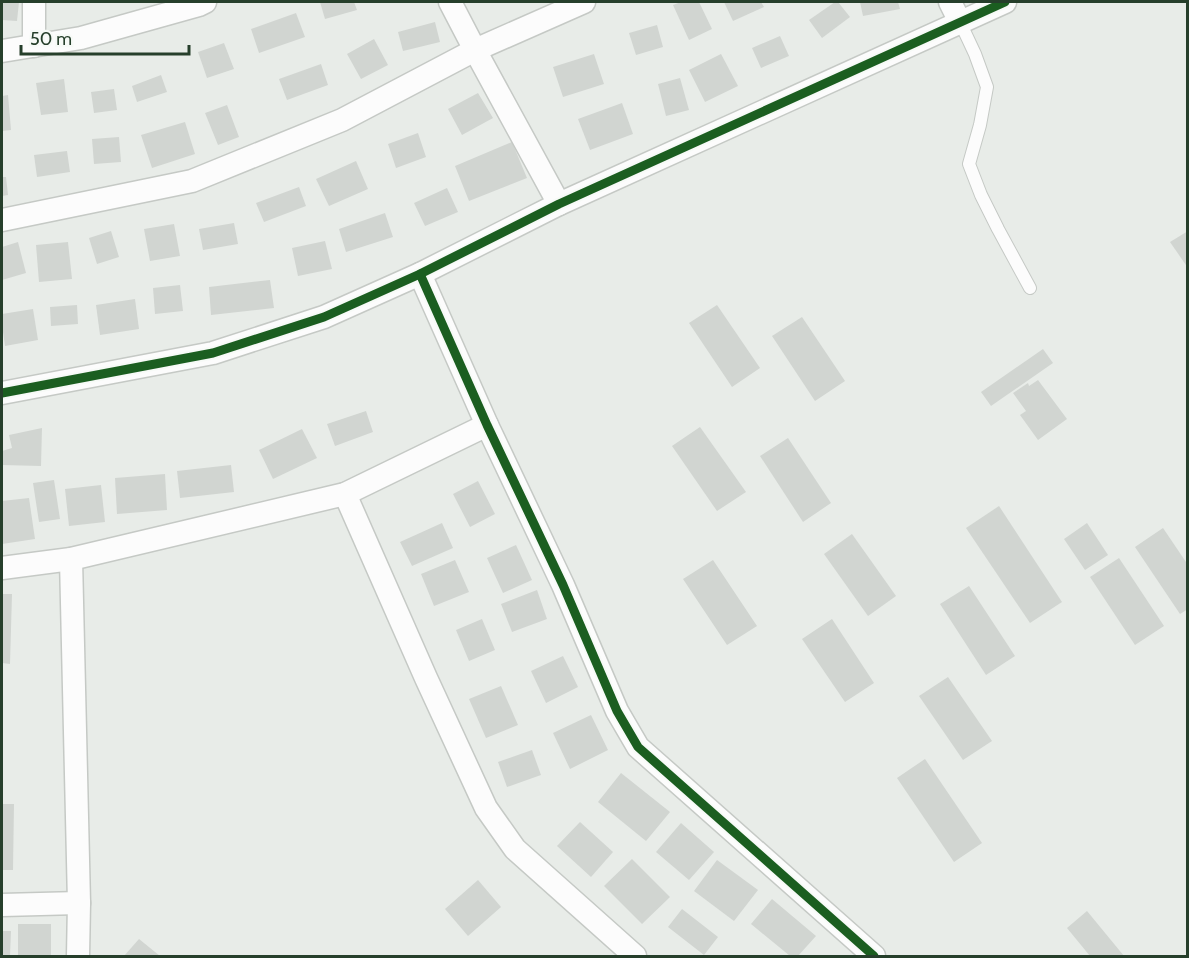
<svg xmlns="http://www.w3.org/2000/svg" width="1189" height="958" viewBox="0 0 1189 958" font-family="Cabin,sans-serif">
	<rect width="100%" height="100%" fill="#e8ece8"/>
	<g fill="#d1d5d1">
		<path d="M2,2H19L17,21L2,20Z"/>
		<path d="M320,2H354L357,10L325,19Z"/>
		<path d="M681,2H699L712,29L689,40L673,5Z"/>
		<path d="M724,2H761L764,7L733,21Z"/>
		<path d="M835,2H838L850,17L822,38L809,20Z"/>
		<path d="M860,2H898L900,9L863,16Z"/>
		<path d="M296,13L305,37L259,53L251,29Z"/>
		<path d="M435,22L440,42L403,51L398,32Z"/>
		<path d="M657,25L663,47L636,55L629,33Z"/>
		<path d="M780,36L789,56L761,68L752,48Z"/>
		<path d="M374,39L388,65L361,79L347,54Z"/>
		<path d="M224,43L234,69L207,78L198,52Z"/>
		<path d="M594,54L604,84L563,97L553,67Z"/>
		<path d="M721,54L738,86L705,102L689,70Z"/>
		<path d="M321,64L328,85L287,100L279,79Z"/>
		<path d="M161,75L167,92L137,102L132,86Z"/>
		<path d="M680,78L689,110L666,116L658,84Z"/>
		<path d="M64,79L68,112L41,115L36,83Z"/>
		<path d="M114,89L117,110L94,113L91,92Z"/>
		<path d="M478,93L493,118L462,135L448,109Z"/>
		<path d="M8,95L11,130L2,131V96Z"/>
		<path d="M622,103L633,134L590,150L578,119Z"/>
		<path d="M227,105L239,137L218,145L205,113Z"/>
		<path d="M185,122L195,154L152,168L141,135Z"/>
		<path d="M418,133L426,157L396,168L388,144Z"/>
		<path d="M119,137L121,162L94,164L92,139Z"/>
		<path d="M512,142L527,178L469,201L455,166Z"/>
		<path d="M67,151L70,172L37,177L34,155Z"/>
		<path d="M356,161L368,189L329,206L316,179Z"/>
		<path d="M2,177H6L8,195L2,196Z"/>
		<path d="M299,187L306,206L264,222L256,203Z"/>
		<path d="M447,188L458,212L425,226L414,203Z"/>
		<path d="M385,213L393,237L346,252L339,229Z"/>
		<path d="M234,223L238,244L203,250L199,229Z"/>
		<path d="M174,224L180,256L150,261L144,229Z"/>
		<path d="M111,231L119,257L97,264L89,238Z"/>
		<path d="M1188,231V268L1170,242Z"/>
		<path d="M325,241L332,269L298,276L292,248Z"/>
		<path d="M18,242L26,273L2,280V247Z"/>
		<path d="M68,242L72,279L39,282L36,245Z"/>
		<path d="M270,280L274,308L211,315L209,287Z"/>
		<path d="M180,285L183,311L155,314L153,288Z"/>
		<path d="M135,299L139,329L100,335L96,305Z"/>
		<path d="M77,305L78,324L51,326L50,307Z"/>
		<path d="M717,305L760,368L732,387L689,323Z"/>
		<path d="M33,309L38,340L5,346L2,325V314Z"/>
		<path d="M802,317L845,381L815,401L772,336Z"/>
		<path d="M1043,349L1053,363L991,406L981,392Z"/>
		<path d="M1038,380L1067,419L1038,440L1020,415L1026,411L1013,393L1028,383L1029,386Z"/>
		<path d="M366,411L373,432L335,446L327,424Z"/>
		<path d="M700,427L746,492L717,511L672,446Z"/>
		<path d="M42,428L41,466L2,465V451L12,448L9,435Z"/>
		<path d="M302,429L317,458L273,479L259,450Z"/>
		<path d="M788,438L831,503L803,522L760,456Z"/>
		<path d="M231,465L234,492L180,498L177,471Z"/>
		<path d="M165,474L167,510L117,514L115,478Z"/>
		<path d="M54,480L60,519L39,522L33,483Z"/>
		<path d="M478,481L495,514L470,527L453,494Z"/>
		<path d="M101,485L105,522L69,526L65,489Z"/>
		<path d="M29,498L35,539L2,544V501Z"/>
		<path d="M999,506L1062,602L1030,623L966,528Z"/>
		<path d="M442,523L453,548L412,566L400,542Z"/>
		<path d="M1087,523L1108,555L1085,570L1064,539Z"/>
		<path d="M1163,528L1188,565V609L1180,614L1135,547Z"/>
		<path d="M852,534L896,596L868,616L824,554Z"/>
		<path d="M516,545L532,580L503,593L487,558Z"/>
		<path d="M1119,558L1164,626L1135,645L1090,577Z"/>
		<path d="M455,560L469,592L434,606L421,574Z"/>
		<path d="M713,560L757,626L727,645L683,579Z"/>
		<path d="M969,586L1015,656L986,675L940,604Z"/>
		<path d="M537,590L547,619L512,632L501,604Z"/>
		<path d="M2,594H12L10,664L2,663Z"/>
		<path d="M482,619L495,650L469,661L456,630Z"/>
		<path d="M832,619L874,683L845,702L802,639Z"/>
		<path d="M563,656L578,687L546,703L531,671Z"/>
		<path d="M948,677L992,741L963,760L919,696Z"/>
		<path d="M501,686L518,725L486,738L469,699Z"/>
		<path d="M591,715L608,750L570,769L553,733Z"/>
		<path d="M532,750L541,775L507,787L498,762Z"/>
		<path d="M925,759L982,843L954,862L897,778Z"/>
		<path d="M621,773L670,812L646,841L598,802Z"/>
		<path d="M2,804H14L13,870H2Z"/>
		<path d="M580,822L613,852L591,877L557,846Z"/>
		<path d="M681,823L714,852L689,880L656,852Z"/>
		<path d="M632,859L670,897L642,924L604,886Z"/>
		<path d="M717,860L758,890L734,921L694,891Z"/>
		<path d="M478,880L501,907L468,936L445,909Z"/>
		<path d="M772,899L816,936L798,956H790L751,924Z"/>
		<path d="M682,909L718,937L704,955L668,927Z"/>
		<path d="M1087,911L1124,956H1090L1067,928Z"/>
		<rect x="18" y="924" width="33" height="32"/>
		<path d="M2,931H11L10,956H2Z"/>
		<path d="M139,939L160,956H124Z"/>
	</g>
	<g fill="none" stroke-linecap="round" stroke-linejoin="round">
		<g stroke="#c5c9c5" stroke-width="14">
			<path id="service" d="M960,22L975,54L987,87L980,125L969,164L981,195L998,229L1030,288"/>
		</g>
		<g stroke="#c5c9c5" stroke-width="25">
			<g id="minor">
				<path d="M34,2V46"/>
				<path d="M450,2L475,50L559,204"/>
				<path d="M950,2L960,22"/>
				<path d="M2,51L81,38L199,5L205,2"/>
				<path d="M2,220L192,181L342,120L475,50L584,2"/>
				<path d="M420,274L487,425L563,585L617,711L638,747L874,956"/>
				<path d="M2,393L213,353L324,317L420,274L559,204L1005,2"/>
				<path d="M345,494L426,678L486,808L515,849L635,956"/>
				<path d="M71,559L79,903L78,956"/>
				<path d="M2,568L71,559L345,494L487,425"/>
				<path d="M2,905L79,903"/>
			</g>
		</g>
		<use href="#service" stroke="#fcfcfc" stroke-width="12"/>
		<use href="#minor" stroke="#fcfcfc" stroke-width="22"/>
		<g stroke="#f7faf7" stroke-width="13">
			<g id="cycleway">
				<path d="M420,274L487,425L563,585L617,711L638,747L874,956"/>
				<path d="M2,393L213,353L324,317L420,274L559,204L1005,2"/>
			</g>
		</g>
		<use href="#cycleway" stroke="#1b5e20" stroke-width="9"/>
	</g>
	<rect width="1189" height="958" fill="none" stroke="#263f2b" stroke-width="6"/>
	<path d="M21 45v9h168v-9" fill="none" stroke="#263f2b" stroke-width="3"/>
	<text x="30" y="45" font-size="18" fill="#263f2b" stroke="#f7faf7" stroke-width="4.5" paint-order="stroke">50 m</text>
</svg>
